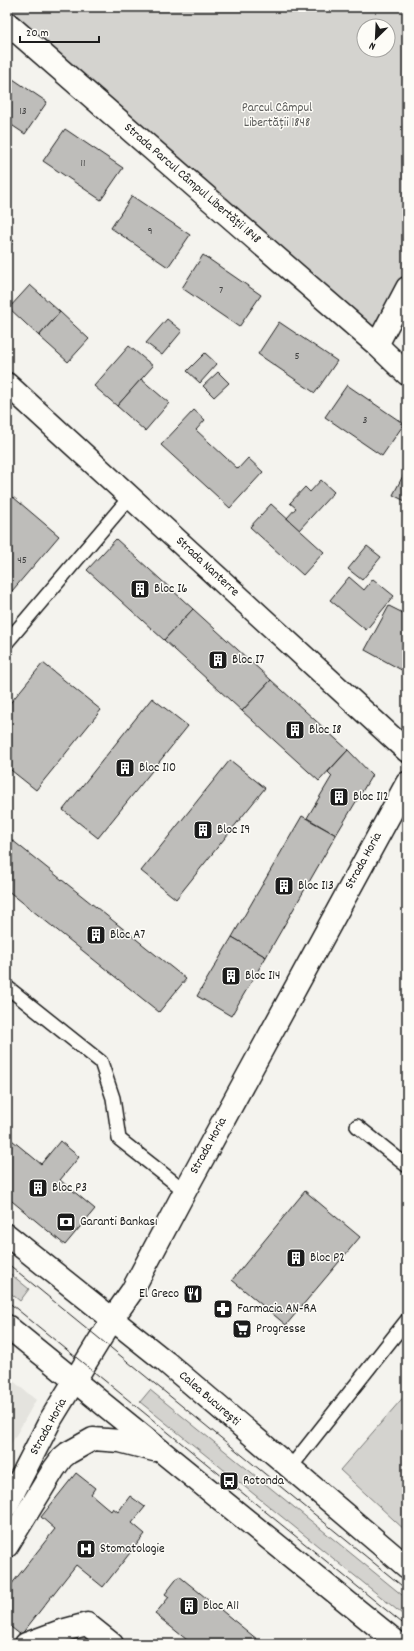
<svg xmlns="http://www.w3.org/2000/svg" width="414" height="1651" viewBox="0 0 414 1651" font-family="Dekko,sans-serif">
	<rect width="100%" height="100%" fill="#f4f3ee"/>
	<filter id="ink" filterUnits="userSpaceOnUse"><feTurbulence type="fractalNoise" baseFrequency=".025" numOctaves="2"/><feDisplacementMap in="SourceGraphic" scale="8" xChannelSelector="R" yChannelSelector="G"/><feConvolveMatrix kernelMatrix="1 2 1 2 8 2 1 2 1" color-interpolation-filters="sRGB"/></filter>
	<g filter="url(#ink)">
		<path fill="#e4e3de" d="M7,1376L36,1400L7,1451Z"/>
		<g fill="#d4d3cf" stroke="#787876" fill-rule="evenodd">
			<path d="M7,7H407V288L377,345L7,23ZM364,26H388V50H364Z"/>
			<path d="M7,1271L29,1289L20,1301L7,1290Z"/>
			<path d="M150,1390L407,1599V1618L140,1402Z"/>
			<path d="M407,1393V1532L340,1470Z"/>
		</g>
		<g fill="#bebdba" stroke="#1c1c1c">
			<path d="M7,75L47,102L25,134L7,122Z"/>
			<path d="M65,129L123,168L101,200L43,161Z"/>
			<path d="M132,196L190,235L168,267L111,228Z"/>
			<path d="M7,234L14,241L7,249Z"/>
			<path d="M203,255L261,295L239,327L182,288Z"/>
			<path d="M30,285L60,312L39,336L9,308Z"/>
			<path d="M60,312L89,339L68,362L39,336Z"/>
			<path d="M167,319L182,331L162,355L146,343Z"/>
			<path d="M279,322L337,361L315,393L258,354Z"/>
			<path d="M129,346L153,366L117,406L94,386Z"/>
			<path d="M205,353L217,364L200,383L187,371Z"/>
			<path d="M218,372L229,383L214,397L203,386Z"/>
			<path d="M141,379L169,403L145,431L117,406Z"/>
			<path d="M347,385L404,424L382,456L325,417Z"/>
			<path d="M194,410L205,420L196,430L238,469L248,458L263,472L230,508L161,445Z"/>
			<path d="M407,468V502L393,495Z"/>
			<path d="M321,480L334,492L299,530L287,518L296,508L290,503L305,487L310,492Z"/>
			<path d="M13,497L59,536L12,591L7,587V505Z"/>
			<path d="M271,504L324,552L303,575L250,527Z"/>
			<path d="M116,539L193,609L164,640L87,570Z"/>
			<path d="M367,546L381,557L362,580L348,569Z"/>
			<path d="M349,577L364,590L373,579L394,596L366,630L330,600Z"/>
			<path d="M389,606L407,615V635L403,643L407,645V673L365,650Z"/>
			<path d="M193,609L271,680L242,711L164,640Z"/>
			<path d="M43,663L101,710L36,790L7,767V707Z"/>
			<path d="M271,680L348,750L319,781L242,711Z"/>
			<path d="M152,698L188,726L98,838L63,810Z"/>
			<path d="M348,750L372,775L336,835L307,818L332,776L328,772Z"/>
			<path d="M230,760L265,788L176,899L141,871Z"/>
			<path d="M302,816L336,835L266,957L232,937Z"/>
			<path d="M7,836L186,979L159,1012L7,890Z"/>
			<path d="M232,937L266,957L231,1016L197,996Z"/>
			<path d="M7,1136L41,1164L60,1141L79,1157L60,1180L95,1209L65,1245L7,1197Z"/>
			<path d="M305,1191L360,1237L286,1325L232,1280Z"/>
			<path d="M76,1473L95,1488L91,1494L111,1511L113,1508L118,1512L130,1496L145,1507L132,1523L145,1534L103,1587L76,1565L21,1635L7,1624V1590L55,1529L41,1517Z"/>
			<path d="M179,1576L263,1644H192L155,1614L169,1597L165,1594Z"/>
		</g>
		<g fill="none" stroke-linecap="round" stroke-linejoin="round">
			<g stroke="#1c1c1c" stroke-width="16">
				<g id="lane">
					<path d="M7,642L130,497"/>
					<path d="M7,987L101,1062L113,1098L119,1139L185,1191"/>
					<path d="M357,1126L407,1166"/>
					<path d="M290,1468L407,1320"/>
				</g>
			</g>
			<g stroke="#1c1c1c" stroke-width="25">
				<g id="street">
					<path d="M7,23L377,345L407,374"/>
					<path d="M377,345L407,288"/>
					<path d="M26,1644L61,1631L87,1624L112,1644"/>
				</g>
			</g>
			<g stroke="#1c1c1c" stroke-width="25">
				<g id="secondary">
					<path d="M7,384L407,751"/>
					<path d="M7,1235L166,1362L407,1567"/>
					<path d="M7,1326L399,1644"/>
					<path d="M7,1505L51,1419L113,1318L132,1291L185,1191L407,783"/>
					<path d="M7,1546L54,1469L62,1458L68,1453L93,1439L120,1441L154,1450"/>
				</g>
			</g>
			<use href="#lane" stroke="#fdfcf7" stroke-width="13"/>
			<use href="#street" stroke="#fdfcf7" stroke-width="22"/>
			<use href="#secondary" stroke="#fdfcf7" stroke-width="22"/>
			<g stroke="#1c1c1c" stroke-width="1">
				<path d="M7,1263L407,1590"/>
				<path d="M7,1301L407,1627"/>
			</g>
		</g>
	</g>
	<defs>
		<g id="building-square" transform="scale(1)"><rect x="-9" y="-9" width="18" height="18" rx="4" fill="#1c1c1c" stroke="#fdfcf7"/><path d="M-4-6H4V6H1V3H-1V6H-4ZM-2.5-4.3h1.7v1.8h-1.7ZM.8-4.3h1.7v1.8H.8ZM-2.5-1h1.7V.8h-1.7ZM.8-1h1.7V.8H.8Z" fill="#fff"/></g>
		<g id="bank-square" transform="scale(1)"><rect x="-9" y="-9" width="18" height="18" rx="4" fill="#1c1c1c" stroke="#fdfcf7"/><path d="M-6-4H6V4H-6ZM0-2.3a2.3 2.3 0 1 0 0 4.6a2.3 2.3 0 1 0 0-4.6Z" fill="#fff"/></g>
		<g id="restaurant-square" transform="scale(1)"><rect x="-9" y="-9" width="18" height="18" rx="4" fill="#1c1c1c" stroke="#fdfcf7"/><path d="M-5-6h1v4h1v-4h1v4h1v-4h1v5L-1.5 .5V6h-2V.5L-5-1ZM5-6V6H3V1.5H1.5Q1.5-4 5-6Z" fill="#fff"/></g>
		<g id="pharmacy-square" transform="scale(1)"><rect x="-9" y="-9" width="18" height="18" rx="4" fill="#1c1c1c" stroke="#fdfcf7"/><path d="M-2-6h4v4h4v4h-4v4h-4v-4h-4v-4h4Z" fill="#fff"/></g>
		<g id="supermarket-square" transform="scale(1)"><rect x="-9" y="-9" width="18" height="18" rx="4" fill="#1c1c1c" stroke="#fdfcf7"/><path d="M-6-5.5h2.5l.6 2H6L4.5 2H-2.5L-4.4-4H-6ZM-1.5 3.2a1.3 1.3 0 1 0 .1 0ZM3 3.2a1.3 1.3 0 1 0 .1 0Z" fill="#fff"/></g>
		<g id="bus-square" transform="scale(1)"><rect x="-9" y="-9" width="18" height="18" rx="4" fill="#1c1c1c" stroke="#fdfcf7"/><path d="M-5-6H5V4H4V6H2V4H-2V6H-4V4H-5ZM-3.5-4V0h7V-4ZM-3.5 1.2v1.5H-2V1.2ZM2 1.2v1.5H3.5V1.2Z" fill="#fff"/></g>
		<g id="hospital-square" transform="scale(1)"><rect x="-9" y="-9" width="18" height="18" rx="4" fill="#1c1c1c" stroke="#fdfcf7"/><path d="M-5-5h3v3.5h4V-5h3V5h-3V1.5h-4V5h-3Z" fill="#fff"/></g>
	</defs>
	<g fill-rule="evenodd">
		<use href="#building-square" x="140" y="589"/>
		<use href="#building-square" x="218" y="660"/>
		<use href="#building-square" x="295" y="730"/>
		<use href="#building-square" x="125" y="768"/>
		<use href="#building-square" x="339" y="797"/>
		<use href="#building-square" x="203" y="830"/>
		<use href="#building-square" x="284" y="886"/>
		<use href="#building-square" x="96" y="935"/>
		<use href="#building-square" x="231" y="976"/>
		<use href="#building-square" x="38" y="1188"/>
		<use href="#bank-square" x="66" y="1222"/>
		<use href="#building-square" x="296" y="1258"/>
		<use href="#restaurant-square" x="193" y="1294"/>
		<use href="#pharmacy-square" x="223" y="1309"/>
		<use href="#supermarket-square" x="242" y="1329"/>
		<use href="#bus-square" x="229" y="1481"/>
		<use href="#hospital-square" x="86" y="1549"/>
		<use href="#building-square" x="189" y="1606"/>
	</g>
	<g text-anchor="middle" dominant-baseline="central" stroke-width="3" stroke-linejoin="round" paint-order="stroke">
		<g font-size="11" fill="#444">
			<text x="23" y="112">13</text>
			<text x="83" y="164">11</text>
			<text x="150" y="232">9</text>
			<text x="221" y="291">7</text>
			<text x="297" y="357">5</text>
			<text x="365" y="421">3</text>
			<text x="22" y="561">45</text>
		</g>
		<g font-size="13" fill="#5c5c5b" stroke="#fdfcf7">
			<text x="277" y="108">Parcul Câmpul<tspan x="277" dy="15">Libertății 1848</tspan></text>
		</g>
		<g font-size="13" fill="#1c1c1c" stroke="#fdfcf7">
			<text transform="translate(192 184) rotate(41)">Strada Parcul Câmpul Libertății 1848</text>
			<text transform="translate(207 567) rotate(43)">Strada Nanterre</text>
			<text transform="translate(364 861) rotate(-61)">Strada Horia</text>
			<text transform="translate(209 1146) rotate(-61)">Strada Horia</text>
			<text transform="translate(209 1399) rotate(41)">Calea București</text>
			<text transform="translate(49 1427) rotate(-61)">Strada Horia</text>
		</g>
		<g font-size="13" fill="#1c1c1c" stroke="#fdfcf7" text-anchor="start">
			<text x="154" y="589">Bloc I6</text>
			<text x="232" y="660">Bloc I7</text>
			<text x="309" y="730">Bloc I8</text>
			<text x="139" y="768">Bloc I10</text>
			<text x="353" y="797">Bloc I12</text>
			<text x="217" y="830">Bloc I9</text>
			<text x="298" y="886">Bloc I13</text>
			<text x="110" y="935">Bloc A7</text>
			<text x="245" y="976">Bloc I14</text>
			<text x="52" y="1188">Bloc P3</text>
			<text x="80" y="1222">Garanti Bankası</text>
			<text x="310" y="1258">Bloc P2</text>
			<text x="179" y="1294" text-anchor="end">El Greco</text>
			<text x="237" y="1309">Farmacia AN-RA</text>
			<text x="256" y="1329">Progresse</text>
			<text x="243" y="1481">Rotonda</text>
			<text x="100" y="1549">Stomatologie</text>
			<text x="203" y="1606">Bloc A11</text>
		</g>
	</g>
	<rect width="414" height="1651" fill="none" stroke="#fdfcf7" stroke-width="24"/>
	<rect x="12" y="12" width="390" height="1627" fill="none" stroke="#1c1c1c" stroke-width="1.5" filter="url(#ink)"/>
	<g transform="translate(376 38) rotate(204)"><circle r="19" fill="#fdfcf7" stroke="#a3a29f"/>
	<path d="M0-3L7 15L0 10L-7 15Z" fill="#1c1c1c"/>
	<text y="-6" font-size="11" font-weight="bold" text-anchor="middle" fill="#1c1c1c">N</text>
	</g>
	<path d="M20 36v6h79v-6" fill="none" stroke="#1c1c1c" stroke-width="2"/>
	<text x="26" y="36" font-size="12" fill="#1c1c1c" stroke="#fdfcf7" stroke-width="3" paint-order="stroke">20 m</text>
</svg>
